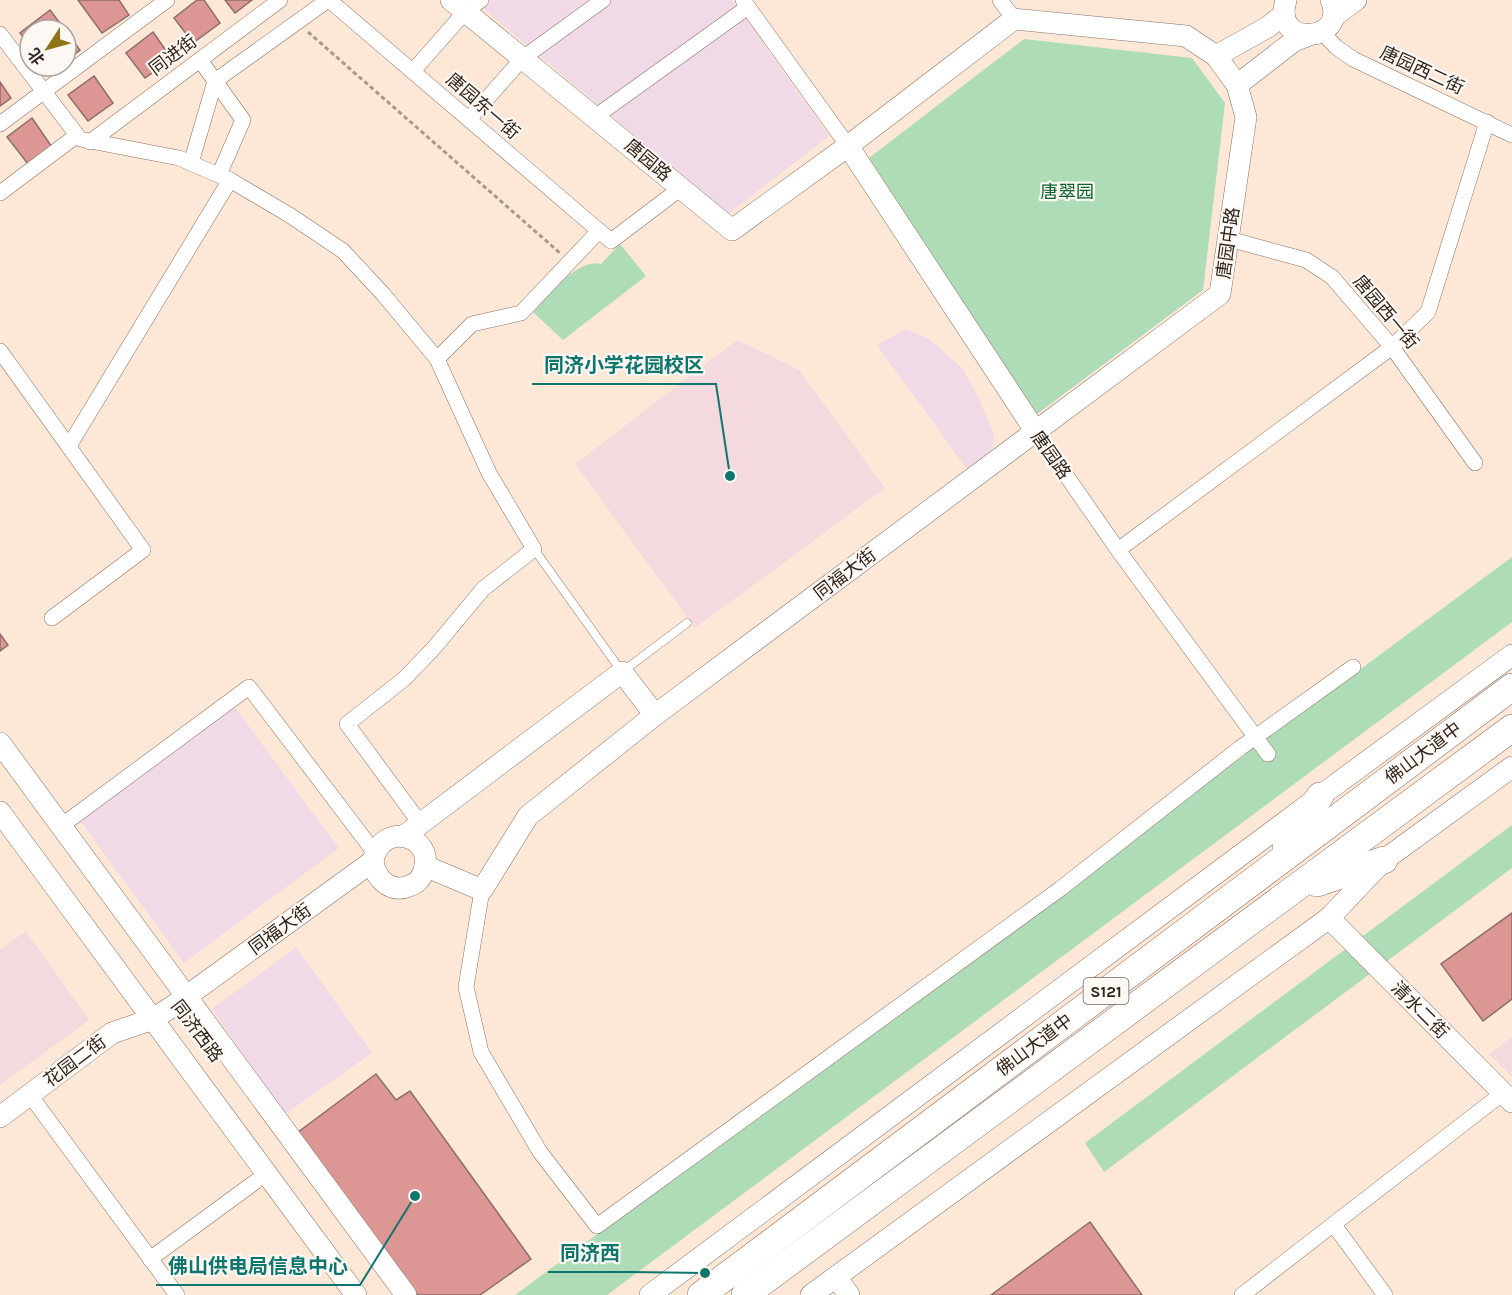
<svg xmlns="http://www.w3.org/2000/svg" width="1512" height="1295" viewBox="0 0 1512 1295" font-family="Karla,'Noto Sans SC',sans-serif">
	<rect width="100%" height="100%" fill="#fde7d7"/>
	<g fill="#f1dae7">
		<path d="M473,0H732L829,136L728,214Z"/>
		<path d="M906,329L929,339L963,369L980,401L994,436L991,457L970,473L877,345Z"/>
		<path d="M233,705L339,848L184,963L79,819Z"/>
		<path d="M296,947L372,1053L285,1114L212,1009Z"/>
	</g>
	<g fill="#f4dade">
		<path d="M737,340L799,370L885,488L695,628L575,464Z"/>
		<path d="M26,931L89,1020L0,1085V950Z"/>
		<path d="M1512,1037V1077L1489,1054Z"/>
	</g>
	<g fill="#addcb6">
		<path d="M1024,39L1192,58L1225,103L1203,290L1037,414L869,158Z"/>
		<path d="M620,244L646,276L563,340L533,312C549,296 577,258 601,264Z"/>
		<path d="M1512,557V622L607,1295H515Z"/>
		<path d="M1512,825V868L1104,1172L1085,1143Z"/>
	</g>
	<g fill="#dc9795" stroke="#8d6e6c" stroke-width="1.5">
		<path d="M78,0H119L129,15L102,33Z"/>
		<path d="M197,0H204L220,23L193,43L174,18Z"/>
		<path d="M225,0H252L235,13Z"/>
		<path d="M50,10L65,30H30V46L20,33Z"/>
		<path d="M66,31L80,50L66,61Z"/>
		<path d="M153,32L172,59L145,78L126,53Z"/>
		<path d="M94,76L113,103L88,121L68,95Z"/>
		<path d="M0,82L11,98L0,106Z"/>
		<path d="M32,118L52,147L28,164L7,137Z"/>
		<path d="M0,634L8,645L0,651Z"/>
		<path d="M1512,913V999L1483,1021L1441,964Z"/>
		<path d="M376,1074L396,1100L410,1091L531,1259L480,1295H418L297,1133Z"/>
		<path d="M1090,1222L1142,1295H991Z"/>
	</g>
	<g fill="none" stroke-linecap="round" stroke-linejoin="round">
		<g stroke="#897160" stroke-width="9">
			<path id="lane" d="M534,549L622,672L687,623"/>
		</g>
		<g stroke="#897160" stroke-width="16">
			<g id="street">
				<path d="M329,0L611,241L681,188"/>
				<path d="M743,0L848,146"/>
				<path d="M1000,0L1014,19"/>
				<path d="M1322,32L1336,47L1353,59L1512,135"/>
				<path d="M0,34L80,139L179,158L230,180L291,216L343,251L383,294L437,359L489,473L534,549L483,589L433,649L404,679L347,724L420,823"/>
				<path d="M413,71L465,12L481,0"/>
				<path d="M595,117L748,7"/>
				<path d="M469,119L523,58L603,0"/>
				<path d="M0,124L167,0"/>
				<path d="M90,142L280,0"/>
				<path d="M191,163L215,81L200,60"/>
				<path d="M219,175L243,120L215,81L328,0"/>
				<path d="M0,193L76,136"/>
				<path d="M1229,239L1306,260L1332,277L1392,347L1475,463"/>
				<path d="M0,351L143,550L52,618"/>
				<path d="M437,359L472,324L521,313L599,231"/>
				<path d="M1036,432L1118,550L1268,754"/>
				<path d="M69,446L230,180"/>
				<path d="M1118,550L1392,347L1428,312L1487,122"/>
				<path d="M61,826L249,687L375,853"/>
				<path d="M482,890L466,987L481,1052L540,1152L597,1226L1060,889L1240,748L1353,667"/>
				<path d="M30,1095L177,1295"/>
				<path d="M1334,1225L1385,1295"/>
				<path d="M150,1259L255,1182"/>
				<path d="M1242,1295L1503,1093"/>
			</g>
		</g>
		<g stroke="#897160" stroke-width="22">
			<g id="secondary">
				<path d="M1286,0C1271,50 1350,42 1331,0"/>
				<path d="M1333,17L1356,0"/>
				<path d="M1216,56L1268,27L1284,14"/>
				<path d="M1237,85L1294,41L1307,36"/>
				<path d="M848,146L1036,432"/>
				<path d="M0,743L406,1295"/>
				<path d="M0,812L356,1295"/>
				<path d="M404,836L622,672L655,715L1220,294L1246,117L1237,85L1216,56L1186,36L1014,19L848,146L732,230L451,0"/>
				<path d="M425,866L482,890L528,816L655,715"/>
				<path d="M1329,918L1512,1102"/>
				<path d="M0,1117L112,1033L153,1019L176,1004L373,861C381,820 435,835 424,870C422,878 416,884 409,886C390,894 375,878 373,861"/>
				<path d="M836,1277L849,1295"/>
				<path d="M650,1295L1320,796L1512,655"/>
				<path d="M811,1295L1329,918L1384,860L1512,767"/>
			</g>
		</g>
		<g stroke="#897160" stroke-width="28">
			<g id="highway">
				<path d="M1286,847L1320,796"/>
				<path d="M1317,883L1384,860"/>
				<path d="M701,1295L1512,687"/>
				<path d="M745,1295L1512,728"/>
			</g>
		</g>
		<path stroke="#a9988c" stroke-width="3" stroke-dasharray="4.5 3" stroke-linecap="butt" d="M308,32L560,253"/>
		<use href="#lane" stroke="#fff" stroke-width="8"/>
		<use href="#street" stroke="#fff" stroke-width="15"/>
		<use href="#secondary" stroke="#fff" stroke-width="21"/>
		<use href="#highway" stroke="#fff" stroke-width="27"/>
	</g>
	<g text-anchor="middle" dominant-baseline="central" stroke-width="4.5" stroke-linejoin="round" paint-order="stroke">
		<rect fill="#fdf8f4" stroke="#6d645e" stroke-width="1.5" x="1083.5" y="978" width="45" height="26" rx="4.5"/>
		<g font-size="16" font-weight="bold" fill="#2f251e">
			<text x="1106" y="991">S121</text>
		</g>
		<g font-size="18" fill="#2f251e" stroke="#fdf8f4">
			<text transform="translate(173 55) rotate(-37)">同进街</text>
			<text transform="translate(1422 70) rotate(25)">唐园西二街</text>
			<text transform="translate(483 106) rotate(41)">唐园东一街</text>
			<text transform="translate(648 160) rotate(40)">唐园路</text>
			<text transform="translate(1228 243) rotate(-82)">唐园中路</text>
			<text transform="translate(1386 312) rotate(50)">唐园西一街</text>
			<text transform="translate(1051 455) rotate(55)">唐园路</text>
			<text transform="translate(845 574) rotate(-37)">同福大街</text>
			<text transform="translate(1423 753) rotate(-37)">佛山大道中</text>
			<text transform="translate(280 929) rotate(-36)">同福大街</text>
			<text transform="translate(1420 1010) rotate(45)">清水二街</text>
			<text transform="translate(197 1031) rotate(53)">同济西路</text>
			<text transform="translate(1034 1045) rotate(-37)">佛山大道中</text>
			<text transform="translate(75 1061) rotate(-37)">花园二街</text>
		</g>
		<g font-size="18" fill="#0b622d" stroke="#fdf8f4">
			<text x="1067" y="192">唐翠园</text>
		</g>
	</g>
	<path fill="none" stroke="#0f766e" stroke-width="2" d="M730 476L716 384H532M705 1273L632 1272H548M415 1196L360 1285H156"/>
	<g fill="#0f766e" stroke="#fdf8f4" stroke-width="2">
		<circle cx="730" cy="476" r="6"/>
		<circle cx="705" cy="1273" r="6"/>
		<circle cx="415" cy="1196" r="6"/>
	</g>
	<g font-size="20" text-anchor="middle" font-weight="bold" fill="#0f766e" stroke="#fdf8f4" stroke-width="4.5" stroke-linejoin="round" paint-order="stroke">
		<text x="624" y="372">同济小学花园校区</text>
		<text x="590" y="1260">同济西</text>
		<text x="258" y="1273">佛山供电局信息中心</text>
	</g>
	<g transform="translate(48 48) rotate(234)"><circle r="28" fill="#fdf8f4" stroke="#aba49e" stroke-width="1.5"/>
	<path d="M0-4.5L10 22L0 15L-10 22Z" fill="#8e7317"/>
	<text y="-9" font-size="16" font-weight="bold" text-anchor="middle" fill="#2f251e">北</text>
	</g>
</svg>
